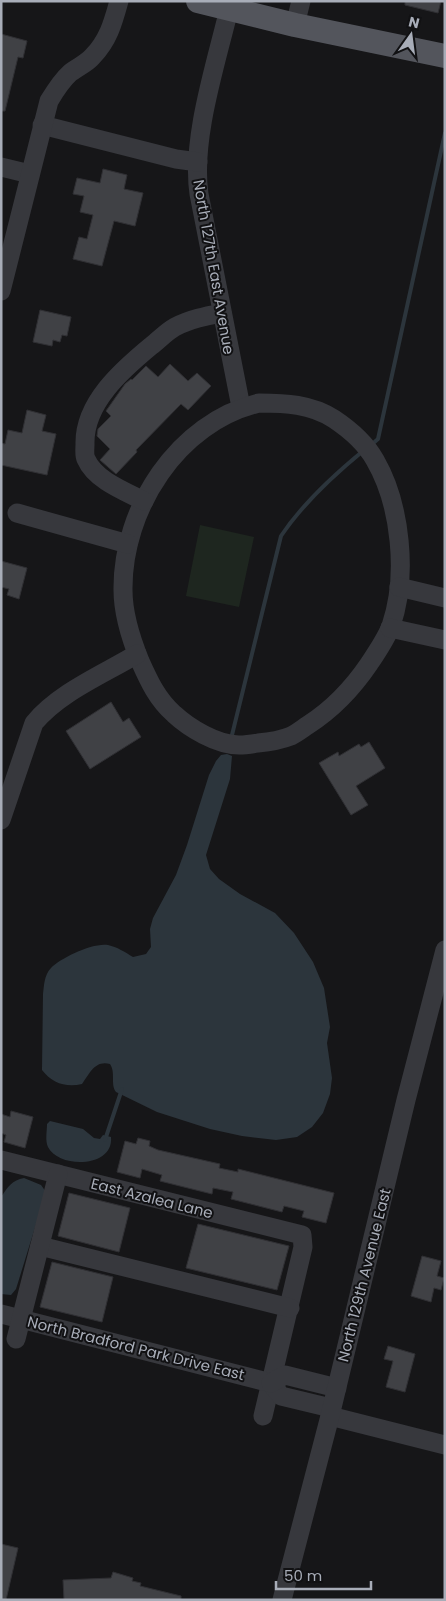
<svg xmlns="http://www.w3.org/2000/svg" width="446" height="1601" viewBox="0 0 446 1601" font-family="Poppins,sans-serif">
	<rect width="100%" height="100%" fill="#161618"/>
	<path fill="#1e261f" d="M200,525L254,537L239,607L186,596Z"/>
	<g fill="#2c353c">
		<path d="M227,754L232,756L230,779L206,855L210,869L219,879L240,894L275,913L294,933L313,962L324,988L330,1027L327,1043L332,1078L330,1094L323,1113L312,1127L297,1137L276,1140L242,1136L210,1129L157,1112L116,1092C110,1084 116,1073 110,1064C95,1060 90,1073 82,1084C66,1088 52,1083 42,1070L43,994C44,986 44,975 51,968C60,958 94,942 108,945C117,947 125,952 133,957L146,954L151,947L150,929L153,918L176,875L187,845L209,775L216,761L221,755Z"/>
		<path d="M50,1121L83,1129L94,1138L100,1139L103,1135L111,1137C114,1168 59,1169 48,1147C45,1141 47,1131 47,1124Z"/>
		<path d="M24,1178L41,1185L46,1192L16,1289L11,1295L1,1294V1197C8,1187 12,1180 24,1178Z"/>
	</g>
	<g fill="none" stroke-linecap="round" stroke-linejoin="round">
		<g stroke="#2c353c" stroke-width="4">
			<path d="M371,445L378,439L445,133"/>
			<path d="M231,739L281,536C301,506 335,474 363,451"/>
			<path d="M105,1140L122,1089"/>
		</g>
	</g>
	<g fill="#404145" stroke="#303034">
		<path d="M405,1H441L438,13L405,5Z"/>
		<path d="M1,34L27,41L23,58L18,57L5,111H1Z"/>
		<path d="M103,169L127,175L124,189L143,193L135,226L114,221L102,266L73,259L79,237L87,239L93,215L80,212L84,196L73,194L77,178L100,183Z"/>
		<path d="M40,310L71,317L67,336L62,335L60,342L53,340L52,346L33,342Z"/>
		<path d="M170,364L188,381L197,373L211,386L188,410L181,404L136,450L137,452L116,474L100,460L110,449L97,436L98,429L111,416L106,411L125,384L131,379L132,380L146,366L158,377Z"/>
		<path d="M27,410L46,415L42,431L56,434L47,475L1,465V443L5,444L8,430L22,433Z"/>
		<path d="M1,561L27,568L19,599L7,595L9,589L1,587Z"/>
		<path d="M111,702L123,722L129,718L141,737L90,769L66,731Z"/>
		<path d="M369,742L385,768L356,786L368,805L351,815L319,763L338,752L339,756L359,744L361,747Z"/>
		<path d="M11,1111L33,1117L25,1148L4,1142L6,1135L1,1133V1114L10,1117Z"/>
		<path d="M138,1138L150,1141L149,1146L158,1150L220,1164L219,1168L238,1172V1169L334,1193L326,1223L302,1217L304,1211L284,1206L282,1212L231,1199L233,1192L213,1188L212,1194L160,1181L162,1175L142,1169L140,1178L117,1172L125,1141L136,1144Z"/>
		<path d="M69,1193L130,1208L119,1252L58,1236Z"/>
		<path d="M198,1224L289,1246L277,1290L186,1268Z"/>
		<path d="M422,1256L441,1261L437,1276L444,1278L441,1290L434,1288L431,1302L411,1296Z"/>
		<path d="M52,1262L113,1277L102,1322L40,1307Z"/>
		<path d="M388,1346L415,1354L405,1392L386,1387L393,1361L384,1359Z"/>
		<path d="M1,1544L18,1548L6,1600H1Z"/>
		<path d="M113,1572L133,1578L132,1581L141,1583L140,1586L181,1596V1600H64L63,1580L111,1578Z"/>
	</g>
	<g fill="none" stroke-linecap="round" stroke-linejoin="round">
		<g stroke="#37383d" stroke-width="19">
			<path d="M229,9C216,64 191,139 199,194L241,407"/>
			<path d="M295,25L301,1"/>
			<path d="M42,125L176,159L198,162"/>
			<path d="M1,167L30,174"/>
			<path d="M1,291L49,101C55,91 61,81 70,73C77,67 86,64 92,57C108,41 113,23 119,1"/>
			<path d="M259,403C285,403 311,404 334,419C349,429 366,444 375,460C401,505 408,576 391,626C386,639 377,652 369,664C352,689 333,709 308,725C302,729 297,733 291,736C281,740 269,742 258,743C252,744 245,745 239,745C217,745 189,728 174,714C157,699 149,681 140,661C131,639 123,614 123,590C122,509 178,422 259,403Z"/>
			<path d="M144,501C124,491 95,480 86,459C84,455 85,449 85,444C84,403 122,370 151,346C159,340 166,332 175,327C190,319 206,316 222,313"/>
			<path d="M17,513L128,544"/>
			<path d="M399,587L445,598"/>
			<path d="M390,628L445,640"/>
			<path d="M1,820L34,723C60,692 102,675 137,654"/>
			<path d="M1,1160L302,1235L303,1247L263,1416"/>
			<path d="M40,1246L290,1308"/>
			<path d="M1,1314L271,1383L281,1396L331,1408"/>
			<path d="M16,1339L58,1174"/>
			<path d="M271,1383L285,1375L337,1388"/>
			<path d="M330,1416L445,1445"/>
			<path d="M282,1600L330,1416L406,1100L445,950"/>
		</g>
		<path stroke="#53555c" stroke-width="24" d="M198,1L295,25L445,56"/>
	</g>
	<g text-anchor="middle" dominant-baseline="central" stroke-width="4" stroke-linejoin="round" paint-order="stroke">
		<g font-size="15" fill="#a8adb8" stroke="#111113">
			<text transform="translate(214 267) rotate(80)">North 127th East Avenue</text>
			<text transform="translate(152 1198) rotate(14)">East Azalea Lane</text>
			<text transform="translate(364 1275) rotate(-76)">North 129th Avenue East</text>
			<text transform="translate(136 1348) rotate(14)">North Bradford Park Drive East</text>
		</g>
	</g>
	<rect width="446" height="1601" fill="none" stroke="#a8adb8" stroke-width="5"/>
	<g transform="translate(411 35) rotate(14)" stroke="#111113" stroke-width="4" paint-order="stroke">
	<path d="M0-4L9 19L0 12L-9 19Z" fill="#a8adb8"/>
	<text y="-8" font-size="14" font-weight="bold" text-anchor="middle" fill="#a8adb8">N</text>
	</g>
	<path d="M276 1581v8h95v-8" fill="none" stroke="#a8adb8" stroke-width="2.5"/>
	<text x="284" y="1581" font-size="15" fill="#a8adb8" stroke="#111113" stroke-width="4" paint-order="stroke">50 m</text>
</svg>
